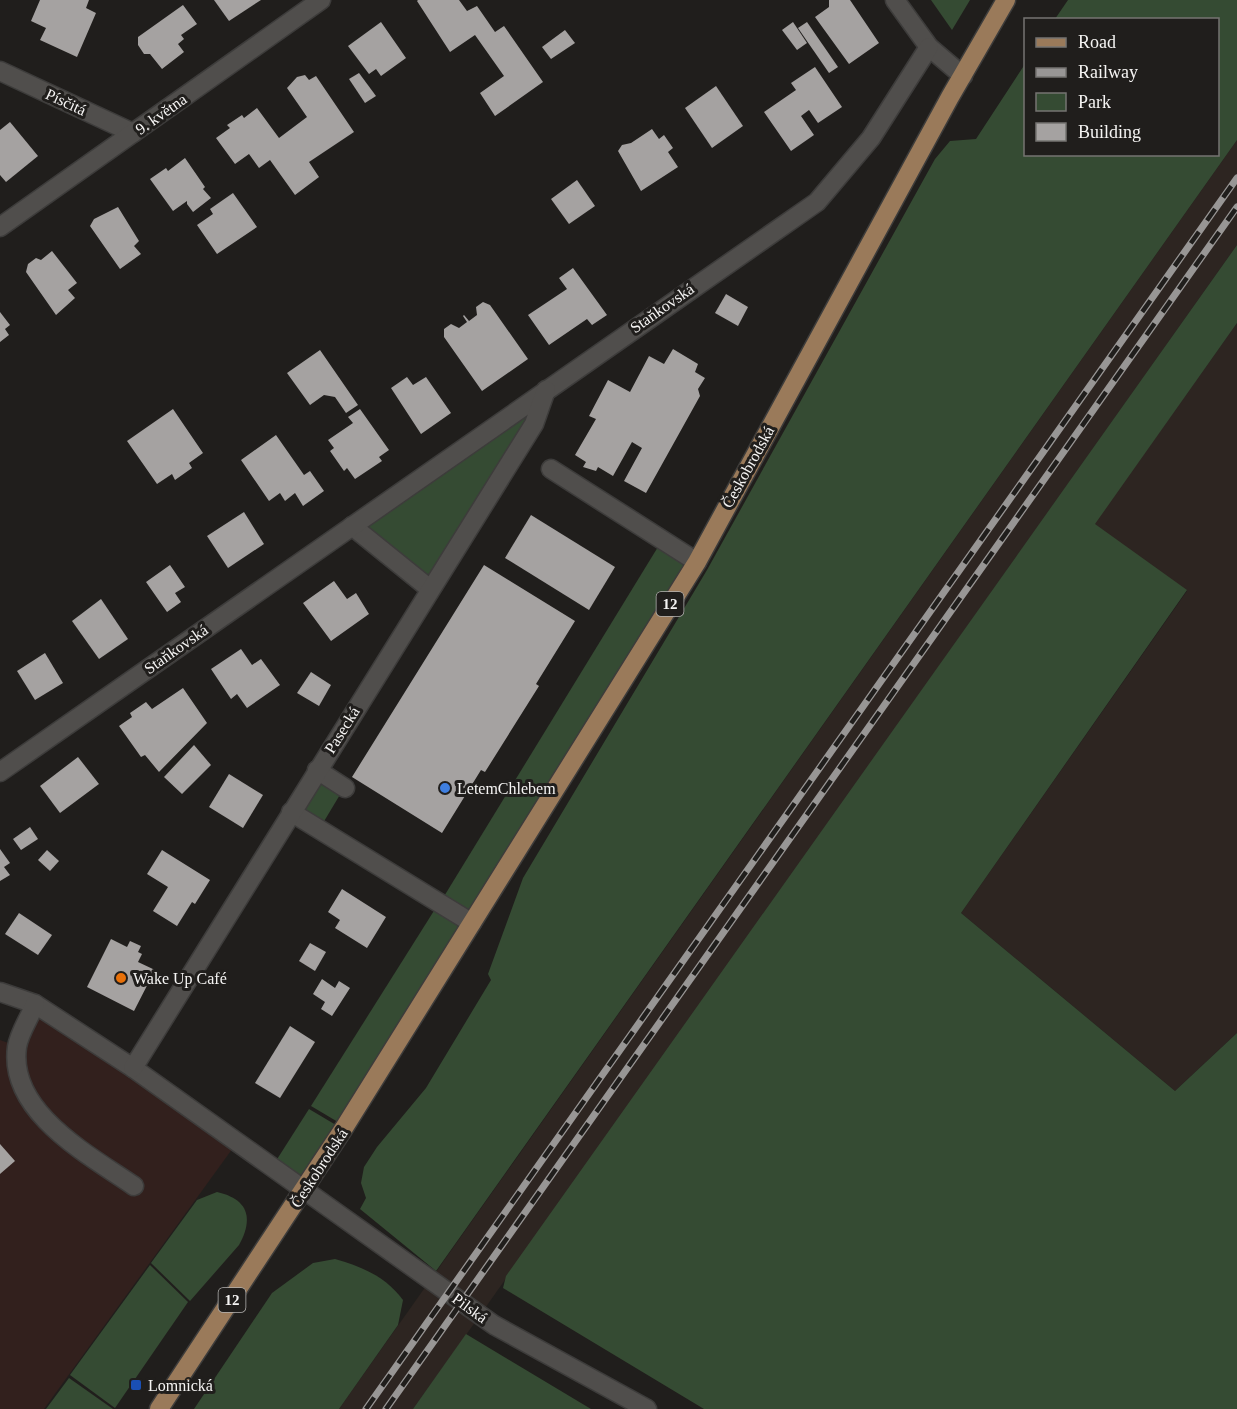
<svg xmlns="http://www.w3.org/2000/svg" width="1237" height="1409" viewBox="0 0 1237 1409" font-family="'Times New Roman',serif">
	<rect width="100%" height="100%" fill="#201e1c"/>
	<path fill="#32201d" d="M35,1004L238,1141L44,1409H0V1040L17,1046Z"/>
	<g fill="#2d2521">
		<path d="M1237,140V245L449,1359L413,1409H339Z"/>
		<path d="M1237,323V1033L1175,1091L961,913L1187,591L1094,524Z"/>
	</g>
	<g fill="#354b33">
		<path d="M931,0H970L952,30Z"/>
		<path d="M1068,0H1237V140L436,1271L360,1209L366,1198L361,1183L364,1167L377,1147L426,1088L491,980L488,974L523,878L707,570L935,159L950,141L976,139L1025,64L1026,154H1218V20L1055,19Z"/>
		<path d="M1237,245V323L1095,524L1187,590L961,913L1175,1091L1237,1033V1409H704L503,1288L506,1276Z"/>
		<path d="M538,401L429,584L357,526Z"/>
		<path d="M661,542L692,562L471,916L443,898Z"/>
		<path d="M317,772L344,788L320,828L293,812Z"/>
		<path d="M437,906L469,920L343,1125L311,1106Z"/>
		<path d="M309,1109L341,1128L304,1187L274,1164Z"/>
		<path d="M217,1192C248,1199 254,1218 239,1245L190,1301L151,1263L197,1200Z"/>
		<path d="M335,1259C363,1267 386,1277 403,1300L398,1325L339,1409H194L272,1293L313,1263Z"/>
		<path d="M150,1265L188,1302L115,1408L70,1375Z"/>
		<path d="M466,1334L591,1409H413Z"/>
		<path d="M69,1378L113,1409H46Z"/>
	</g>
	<g fill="#a5a2a1">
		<path d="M40,0H89L86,8L96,13L77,57L40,40L46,28L31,21Z"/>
		<path d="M214,0H261L229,21Z"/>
		<path d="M418,0H459L467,11L477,6L495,32L504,26L543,82L495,116L480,93L504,76L475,35L450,52L417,1Z"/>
		<path d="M829,0H850L879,43L849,64L815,17L829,7Z"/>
		<path d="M183,5L197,24L181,35L184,39L178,44L184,52L162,69L150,54H144L138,45V37Z"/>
		<path d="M381,22L406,58L381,76L376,69L369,74L348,46Z"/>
		<path d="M793,22L807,43L797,50L782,30Z"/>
		<path d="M807,22L838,67L829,73L798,28Z"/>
		<path d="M565,30L575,43L551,59L542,47Z"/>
		<path d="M815,67L842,107L818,123L809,110L801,116L814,135L791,151L764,112L796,90L791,83Z"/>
		<path d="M359,73L376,96L365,103L349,79Z"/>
		<path d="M305,75L309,80L316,76L354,132L309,162L319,177L295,195L270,160L259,168L249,154L235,164L216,138L230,128L227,125L242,115L244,118L257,108L279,138L307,117L287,88L297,77Z"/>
		<path d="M716,86L743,126L712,148L685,108Z"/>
		<path d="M10,122L38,156L6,182L0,175V130Z"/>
		<path d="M652,129L659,139L664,135L673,148L668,152L678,167L641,191L618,151L622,145L631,143Z"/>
		<path d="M185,158L205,187L203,189L211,198L193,212L187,204V201L173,211L150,179L166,168L168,171Z"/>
		<path d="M577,180L595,206L569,224L551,199Z"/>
		<path d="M233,193L257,227L217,254L197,225L213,214L210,209Z"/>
		<path d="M118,207L139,241L134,246L141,254L120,269L90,226L94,219Z"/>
		<path d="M52,251L77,283L68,290L75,298L56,315L26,272L28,264L36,258L41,260Z"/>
		<path d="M573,268L607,315L592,325L587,319L549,345L528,315L567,289L559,278Z"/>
		<path d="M726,294L748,307L738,326L715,313Z"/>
		<path d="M483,302L490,305L528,359L482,391L444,337V329L451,324L459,328L467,322L463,316L464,315L469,321L477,315L476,307Z"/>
		<path d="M0,312L10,325L5,329L9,335L0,342Z"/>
		<path d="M673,349L698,364L695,372L705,378L698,389L700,396L646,493L624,481L642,448L632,442L613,476L598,467L596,471L583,467L586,462L575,455L596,419L589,416L608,380L630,392L649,356L664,364Z"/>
		<path d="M320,350L358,405L346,413L335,397L324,395L310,405L287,373Z"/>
		<path d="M407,377L413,385L426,377L451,413L421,434L391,388Z"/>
		<path d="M173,409L203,453L189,463L192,468L175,480L172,474L157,484L127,441Z"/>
		<path d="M360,409L389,450L379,457L382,461L355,479L347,468L344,471L330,451L334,448L328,440L353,423L348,417Z"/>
		<path d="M276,435L304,475L310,471L324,491L303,506L295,493L285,501L280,493L269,501L241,460Z"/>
		<path d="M244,512L264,544L228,568L207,536Z"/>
		<path d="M531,515L615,567L589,610L505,558Z"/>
		<path d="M170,565L185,587L175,593L181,602L167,612L146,582Z"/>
		<path d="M484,565L575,621L536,684L539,686L485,772L481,770L442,833L352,777Z"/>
		<path d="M334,581L347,599L356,593L369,614L331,641L303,603Z"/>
		<path d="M101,599L128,639L99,659L72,621Z"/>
		<path d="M241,649L252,665L261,659L280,685L247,708L237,694L231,699L211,669Z"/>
		<path d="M45,653L63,683L35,700L17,671Z"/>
		<path d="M311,672L331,685L319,706L297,693Z"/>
		<path d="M183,688L207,723L159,772L145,755L141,757L119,726L132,717L130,713L146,702L152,709Z"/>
		<path d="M194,745L211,765L182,794L164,777Z"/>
		<path d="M78,757L99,784L60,813L40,786Z"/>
		<path d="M229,774L263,795L243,828L209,807Z"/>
		<path d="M30,827L38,839L21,850L13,839Z"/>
		<path d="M0,849L10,863L4,867L10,875L0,881Z"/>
		<path d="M47,850L59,861L50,871L38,860Z"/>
		<path d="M162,850L210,880L195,904L192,902L177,926L153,911L168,887L147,874Z"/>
		<path d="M342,889L386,917L367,948L335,928L340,920L328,912Z"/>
		<path d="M19,913L52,935L38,955L5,934Z"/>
		<path d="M111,939L127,947L130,941L141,946L138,952L142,954L138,962L155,970L134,1011L87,987Z"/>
		<path d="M310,943L326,952L315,971L299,961Z"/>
		<path d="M322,979L335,988L339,981L350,988L332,1016L321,1009L325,1002L313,994Z"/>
		<path d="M290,1026L315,1042L280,1098L255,1083Z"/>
		<path d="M0,1144L15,1161L0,1174Z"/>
	</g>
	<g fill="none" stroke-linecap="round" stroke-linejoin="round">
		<g stroke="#3d3c3b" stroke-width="21">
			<g id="minor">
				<path d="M895,0L929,47L963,76"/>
				<path d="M0,71L133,133"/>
				<path d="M0,227L321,0"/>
				<path d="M551,469L697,562"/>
				<path d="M352,526L430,589"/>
				<path d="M317,770L345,788"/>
				<path d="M0,772L817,202L871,138L929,47"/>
				<path d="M291,812L472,923"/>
				<path d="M0,992L35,1004L133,1068L494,1325L647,1409"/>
				<path d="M35,1004C30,1017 19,1033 17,1047C8,1112 89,1155 134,1186"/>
				<path d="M133,1068L534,424L546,390"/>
			</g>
		</g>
		<g stroke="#3d3c3b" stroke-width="21">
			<path id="major" d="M159,1409L344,1128L697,562L950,97L1006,0"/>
		</g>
		<use href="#minor" stroke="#504e4c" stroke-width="18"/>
		<use href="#major" stroke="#9a7a5a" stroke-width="18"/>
		<g stroke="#989695" stroke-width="7">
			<g id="rail">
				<path d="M366,1409L1237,178"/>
				<path d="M386,1409L1237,207"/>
			</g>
		</g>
		<use href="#rail" stroke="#201e1c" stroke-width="4.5" stroke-dasharray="14" stroke-linecap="butt"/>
	</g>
	<circle fill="#3f7fe0" stroke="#201e1c" stroke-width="2" cx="445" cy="788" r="6"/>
	<circle fill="#e8710a" stroke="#201e1c" stroke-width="2" cx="121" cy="978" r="6"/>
	<rect fill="#1a4fb4" stroke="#201e1c" stroke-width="2" x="130" y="1379" width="12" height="12" rx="3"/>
	<g text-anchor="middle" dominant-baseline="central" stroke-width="6" stroke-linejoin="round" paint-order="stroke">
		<g fill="#201e1c" stroke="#b5b4b2" stroke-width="1.5">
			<rect x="656.5" y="592" width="27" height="24" rx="4.5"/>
			<rect x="218.5" y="1288" width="27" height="24" rx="4.5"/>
		</g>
		<g font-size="15" font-weight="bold" fill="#f5f4f3">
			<text x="670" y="604">12</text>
			<text x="232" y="1300">12</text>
		</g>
		<g font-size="16" fill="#f5f4f3" stroke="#201e1c">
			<text transform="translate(66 102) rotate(25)">Písčitá</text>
			<text transform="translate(161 114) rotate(-35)">9. května</text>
			<text transform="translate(662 308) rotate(-35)">Staňkovská</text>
			<text transform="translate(748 467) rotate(-61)">Českobrodská</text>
			<text transform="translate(176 649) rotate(-35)">Staňkovská</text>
			<text transform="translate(342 730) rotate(-58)">Pasecká</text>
			<text transform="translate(319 1168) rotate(-57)">Českobrodská</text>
			<text transform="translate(470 1308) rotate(36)">Pilská</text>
		</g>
		<g font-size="16" fill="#f5f4f3" stroke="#201e1c" text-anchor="start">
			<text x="457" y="788">LetemChlebem</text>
			<text x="133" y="978">Wake Up Café</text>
			<text x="148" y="1385">Lomnická</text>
		</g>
	</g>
	<rect x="1024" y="18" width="195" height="138" fill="#201e1c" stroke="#757472" stroke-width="1.5"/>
	<rect x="1036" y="38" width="30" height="9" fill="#9a7a5a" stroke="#757472" stroke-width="1.5"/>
	<text x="1078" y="48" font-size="18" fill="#f5f4f3">Road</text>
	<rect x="1036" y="68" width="30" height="9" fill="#989695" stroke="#757472" stroke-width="1.5"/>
	<text x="1078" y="78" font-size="18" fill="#f5f4f3">Railway</text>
	<rect x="1036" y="93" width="30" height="18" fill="#354b33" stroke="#757472" stroke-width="1.5"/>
	<text x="1078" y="108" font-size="18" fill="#f5f4f3">Park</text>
	<rect x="1036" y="123" width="30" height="18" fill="#a5a2a1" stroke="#757472" stroke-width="1.5"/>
	<text x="1078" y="138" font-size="18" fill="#f5f4f3">Building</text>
</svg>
